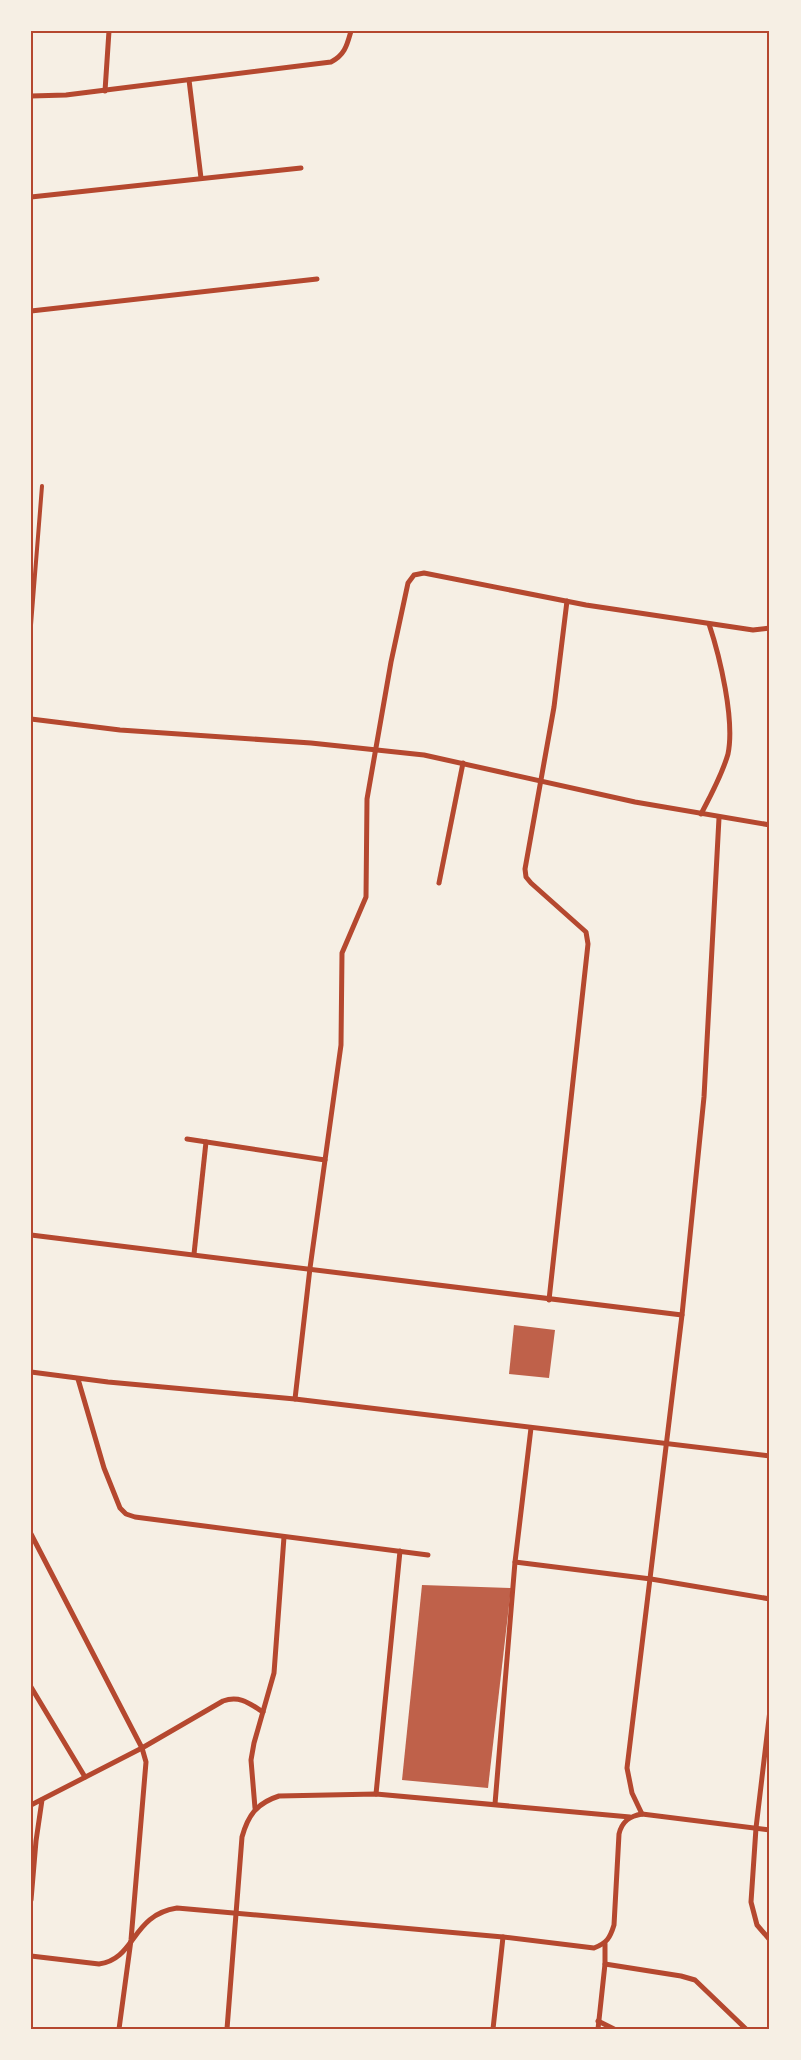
<svg xmlns="http://www.w3.org/2000/svg" width="801" height="2060" viewBox="0 0 801 2060" font-family="Helvetica,sans-serif">
	<rect width="100%" height="100%" fill="#f6efe4"/>
	<g fill="#bf614a">
		<path d="M514,1325L555,1330L549,1378L509,1374Z"/>
		<path d="M422,1585L511,1588L488,1788L402,1780Z"/>
	</g>
	<g fill="none" stroke-linecap="round" stroke-linejoin="round">
		<path stroke="#b5482f" stroke-width="4" d="M31,625L42,486"/>
		<g stroke="#b5482f" stroke-width="5">
			<path d="M189,80L201,178"/>
			<path d="M105,91L109,31"/>
			<path d="M31,96L66,95L331,62C345,55 347,45 351,31"/>
			<path d="M31,197L301,168"/>
			<path d="M31,311L317,279"/>
			<path d="M31,719L120,730L311,743L424,755L635,802L770,825"/>
			<path d="M701,814C711,795 722,775 728,754C735,720 720,657 709,624"/>
			<path d="M439,883L463,763"/>
			<path d="M187,1139L325,1160"/>
			<path d="M31,1235L682,1315L704,1097L719,818"/>
			<path d="M194,1254L206,1142"/>
			<path d="M549,1300L588,944L586,932L531,883L526,877L525,869L554,707L567,601"/>
			<path d="M31,1372L108,1382L295,1399L770,1456"/>
			<path d="M78,1379L104,1468L120,1508L126,1514L135,1517L428,1555"/>
			<path d="M295,1399L310,1268L341,1045L342,953L366,897L367,799L391,662L408,583L414,575L424,573L586,605L753,630L770,628"/>
			<path d="M31,1534L142,1748L146,1762L131,1940L119,2029"/>
			<path d="M515,1562L651,1579L770,1599"/>
			<path d="M31,1687L85,1777"/>
			<path d="M770,1710L756,1828L751,1902L757,1925L770,1940"/>
			<path d="M376,1794L400,1551"/>
			<path d="M495,1804L515,1562L531,1428"/>
			<path d="M31,1805L142,1748L223,1701C239,1695 249,1703 263,1712"/>
			<path d="M255,1808L251,1760L254,1743L274,1673L284,1537"/>
			<path d="M642,1814L632,1793L627,1768L682,1315"/>
			<path d="M31,1900L36,1841L42,1800"/>
			<path d="M31,1956L99,1964C136,1959 131,1915 177,1908L503,1937L594,1948C607,1943 610,1938 614,1925L619,1834C622,1821 630,1816 642,1814L770,1830"/>
			<path d="M605,1964L681,1976L695,1980L746,2029"/>
			<path d="M598,2021L614,2029"/>
			<path d="M227,2029L242,1837C248,1815 257,1803 279,1796L376,1794L630,1817"/>
			<path d="M493,2029L503,1937"/>
			<path d="M598,2029L605,1964V1944"/>
		</g>
	</g>
	<rect width="801" height="2060" fill="none" stroke="#f6efe4" stroke-width="65"/>
	<rect x="32" y="32" width="736" height="1996" fill="none" stroke="#b5482f" stroke-width="2"/>
</svg>
